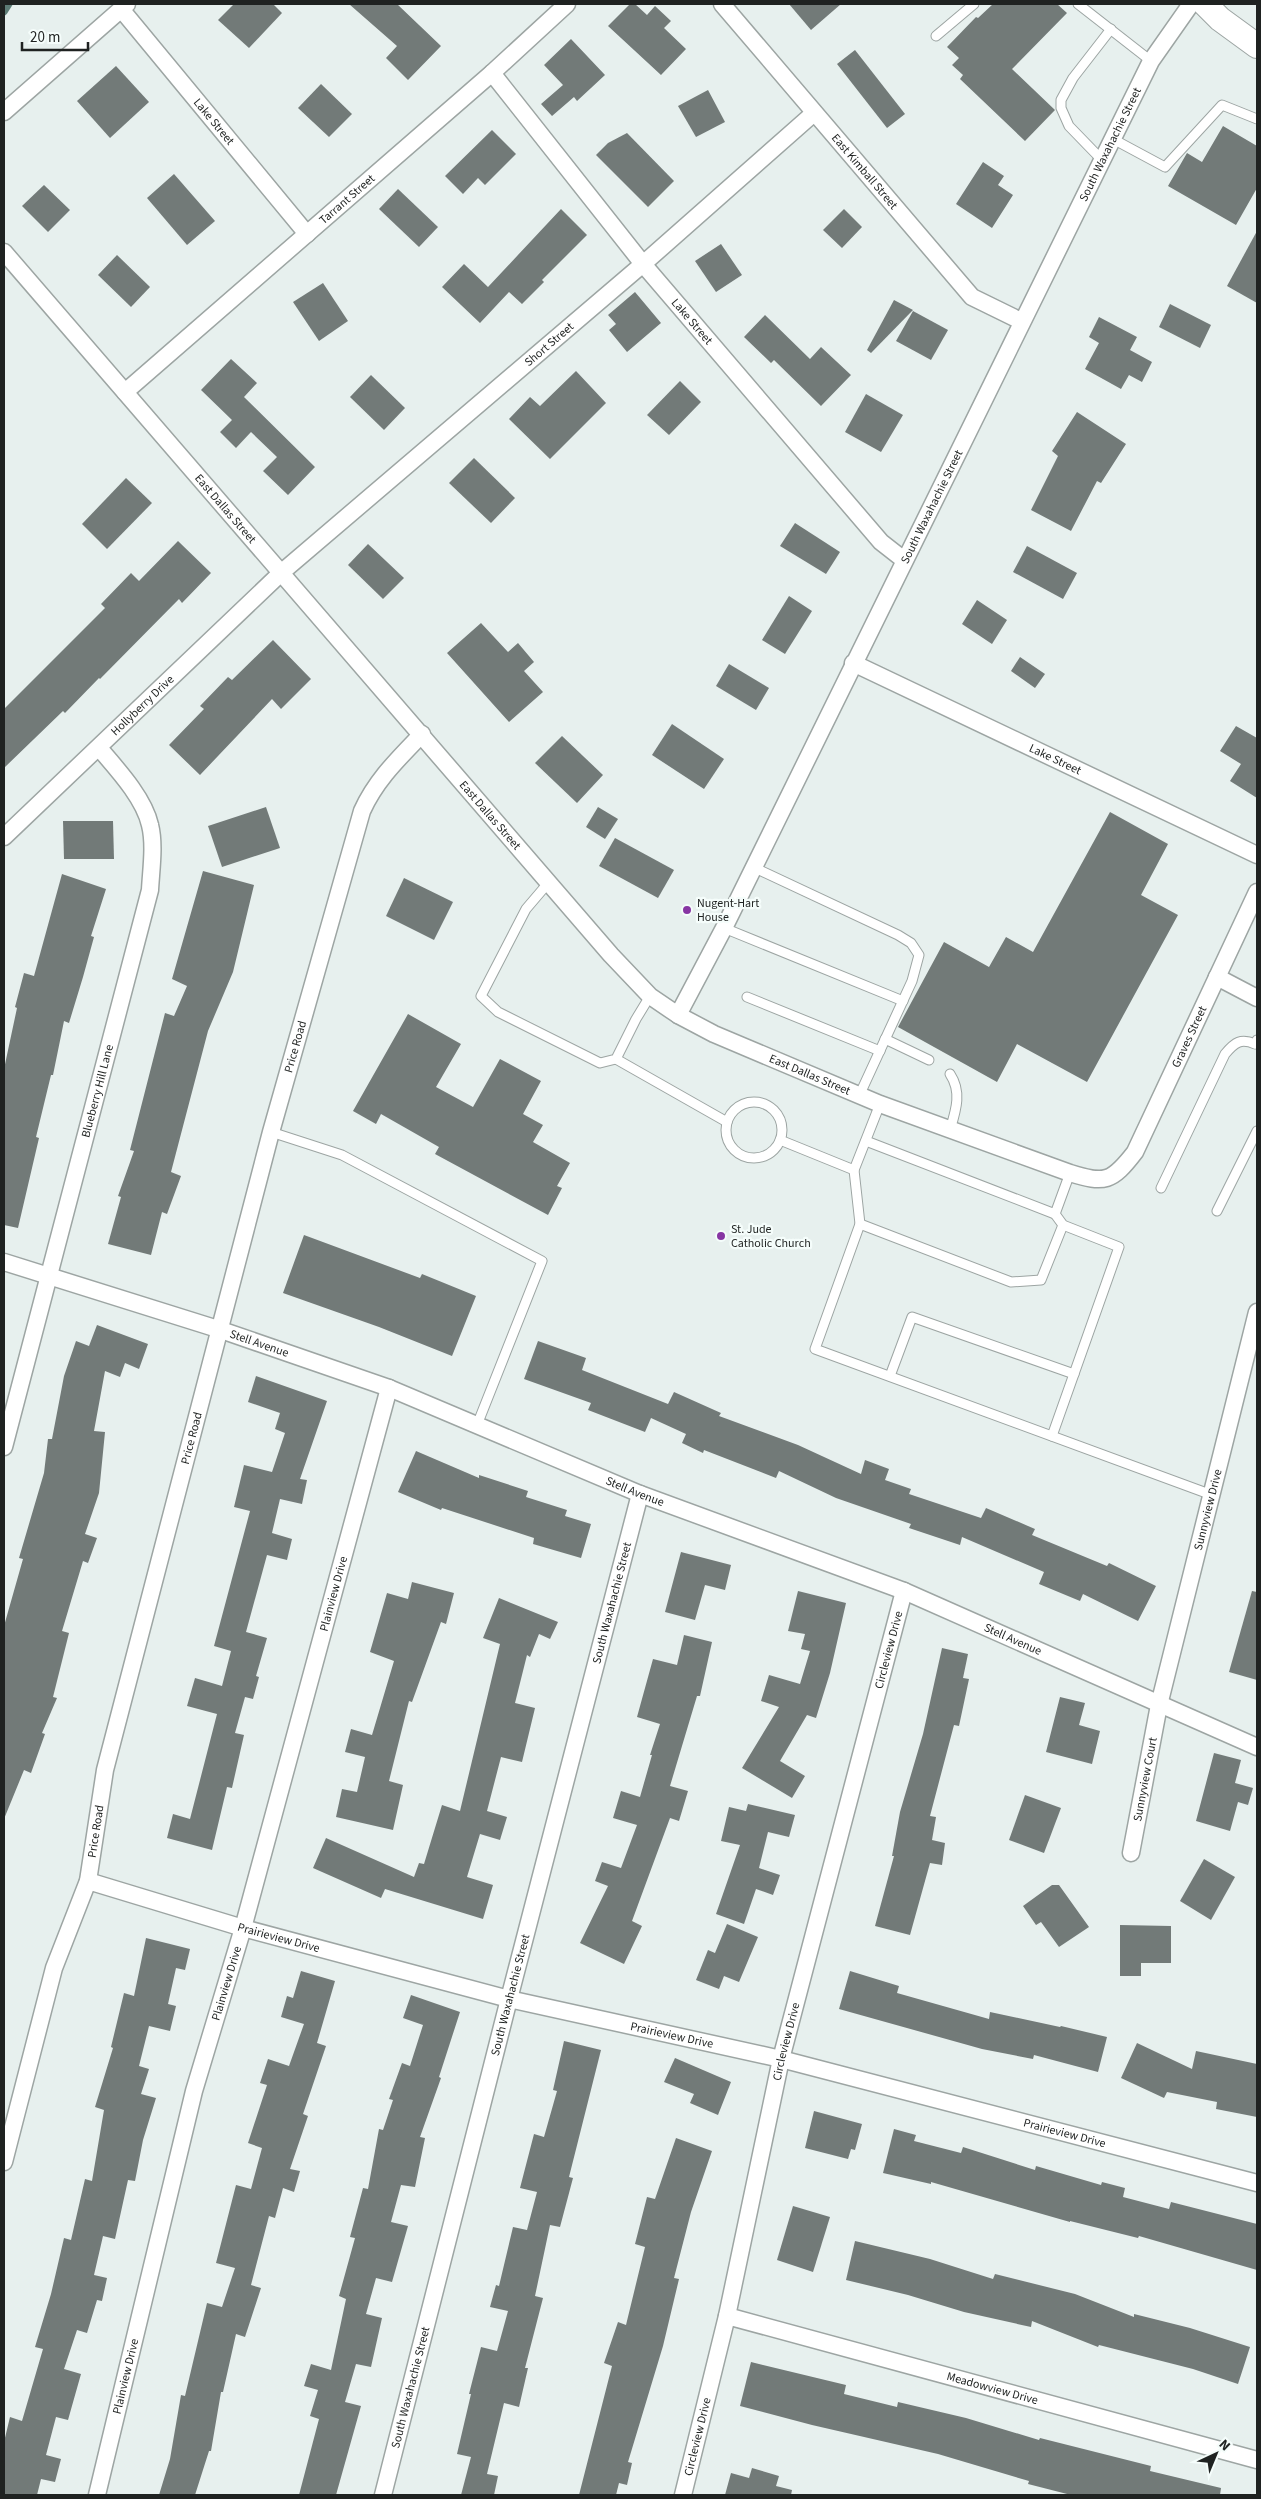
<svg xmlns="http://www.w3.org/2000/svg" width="1261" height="2499" viewBox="0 0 1261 2499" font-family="'Source Sans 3',sans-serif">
	<rect width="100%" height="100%" fill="#e7f0ee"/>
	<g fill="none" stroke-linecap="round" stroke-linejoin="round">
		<path stroke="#5d7c76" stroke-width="7" d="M4,12L9,4"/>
	</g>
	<g fill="#727a78">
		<path d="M234,4H273L282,13L249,48L218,20Z"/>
		<path d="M349,4H397L441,46L408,80L386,58L397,46Z"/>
		<path d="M630,4H635L647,15L655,6L671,21L664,28L686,49L661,75L608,26Z"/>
		<path d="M789,4H841L811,30Z"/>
		<path d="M993,4H1057L1067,13L1012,69L1055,110L1025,141L960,79L963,75L952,65L959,58L947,47L976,17L978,18Z"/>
		<path d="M571,39L605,75L577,101L574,97L552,116L541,104L563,85L544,65Z"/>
		<path d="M855,50L905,114L887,128L837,64Z"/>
		<path d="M116,66L149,102L110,138L77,101Z"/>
		<path d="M321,84L352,114L329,137L298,108Z"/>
		<path d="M708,90L725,122L696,137L678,106Z"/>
		<path d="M1223,126L1257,146V188L1236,225L1168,186L1187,153L1202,162Z"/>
		<path d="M492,130L516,154L485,185L478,178L463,194L445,176Z"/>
		<path d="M627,133L674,181L648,207L596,155L608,143Z"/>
		<path d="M983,162L1004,176L998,185L1013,195L992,228L956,204Z"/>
		<path d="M174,174L215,221L187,245L147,198Z"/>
		<path d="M44,185L70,210L48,232L22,206Z"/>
		<path d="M398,189L438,227L419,247L379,209Z"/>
		<path d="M561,209L587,235L542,280L544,282L522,304L509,292L480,323L442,287L464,264L488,287Z"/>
		<path d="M844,209L862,227L842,248L823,230Z"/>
		<path d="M1257,231V303L1227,286Z"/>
		<path d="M721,244L742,275L716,292L695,261Z"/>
		<path d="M117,255L150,287L131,307L98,275Z"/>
		<path d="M323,283L348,321L319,341L293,302Z"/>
		<path d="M635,292L661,323L627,352L609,330L616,324L608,315Z"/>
		<path d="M894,300L913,310L871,353L867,350Z"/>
		<path d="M1170,304L1211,325L1200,348L1159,327Z"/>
		<path d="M913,311L948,330L931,360L896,341Z"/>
		<path d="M765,315L810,359L821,347L851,375L821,406L774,360L771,363L744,337Z"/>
		<path d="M1099,317L1137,337L1130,350L1152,362L1142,382L1129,375L1121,389L1085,369L1099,343L1089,337Z"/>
		<path d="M231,359L257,383L244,397L315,467L288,495L263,471L277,457L251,432L236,448L220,432L232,420L201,390Z"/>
		<path d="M576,371L606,403L550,459L509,419L530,397L540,406Z"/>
		<path d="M371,375L405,408L384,430L350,397Z"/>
		<path d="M680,381L701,402L669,435L647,415Z"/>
		<path d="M866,394L903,415L881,452L845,432Z"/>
		<path d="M1077,412L1126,444L1101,483L1097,481L1071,531L1031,510L1058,456L1052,451Z"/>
		<path d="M474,458L515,498L491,523L449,483Z"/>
		<path d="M126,478L152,503L107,549L82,524Z"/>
		<path d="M795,523L840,552L826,574L780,546Z"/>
		<path d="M178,541L211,573L182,603L179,599L100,679L99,678L65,713L63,711L4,768V709L105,608L101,604L131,573L139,581Z"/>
		<path d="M368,544L404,578L383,599L348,565Z"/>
		<path d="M1027,546L1077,573L1063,599L1013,572Z"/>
		<path d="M789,596L812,611L785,654L762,640Z"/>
		<path d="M977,600L1007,620L992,644L962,624Z"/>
		<path d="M481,623L508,652L518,643L534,662L524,671L543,692L509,722L447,653Z"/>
		<path d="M273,640L311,679L281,709L272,699L200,775L169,745L204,709L200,706L228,677L232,680Z"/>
		<path d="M1020,657L1045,674L1035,688L1011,671Z"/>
		<path d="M729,664L769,688L756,710L716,686Z"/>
		<path d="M672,724L724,759L704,789L652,755Z"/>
		<path d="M1236,726L1257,738V798L1230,781L1241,764L1220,751Z"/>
		<path d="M562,736L603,775L577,803L535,763Z"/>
		<path d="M266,807L280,848L222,867L208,826Z"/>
		<path d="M598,807L618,819L605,839L586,827Z"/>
		<path d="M1110,812L1168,844L1141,895L1178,915L1087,1082L1017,1044L997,1082L898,1027L944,942L989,967L1006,937L1033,952Z"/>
		<path d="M63,821H113L114,859H64Z"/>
		<path d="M615,838L674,870L658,898L599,866Z"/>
		<path d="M203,871L254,885L233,972L208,1031L171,1172L181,1176L167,1214L162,1212L151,1255L108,1244L121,1197L118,1196L134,1151L130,1150L165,1013L174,1016L187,986L172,979Z"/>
		<path d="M62,874L106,889L91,936L94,937L83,977L69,1023L64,1021L53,1075H51L36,1137L39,1138L18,1228L4,1225V1069L17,1008L15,1007L24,973L34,976Z"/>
		<path d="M404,878L453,902L434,940L386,916Z"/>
		<path d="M408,1014L461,1044L436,1087L473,1107L500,1059L541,1081L523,1114L543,1125L533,1142L570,1163L557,1186L562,1188L548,1215L435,1154L439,1147L381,1114L376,1124L353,1111Z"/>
		<path d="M304,1235L420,1278L422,1274L476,1296L452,1356L379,1327L283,1293Z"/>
		<path d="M97,1325L148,1344L139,1369L125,1363L120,1377L105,1371L94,1431L105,1432L99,1493L85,1534L97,1538L88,1563L83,1561L62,1631L69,1633L53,1697L57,1698L42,1733L45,1734L31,1773L24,1770L4,1819V1626L23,1559L19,1558L44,1473L48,1439H52L64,1376L76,1341L89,1346Z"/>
		<path d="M538,1341L586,1358L582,1370L668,1404L674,1392L721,1413L719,1416L798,1445L861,1474L865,1460L889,1469L885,1480L911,1489L909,1494L981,1518L986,1508L1035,1529L1032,1535L1107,1566L1109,1563L1156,1586L1138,1621L1083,1594L1080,1601L1039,1584L1044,1572L962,1537L960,1545L909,1528L911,1524L836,1498L779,1471L776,1478L704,1450L703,1453L682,1443L686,1434L651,1418L645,1432L588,1410L591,1403L524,1379Z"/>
		<path d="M256,1376L327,1401L300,1479L307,1480L302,1504L280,1499L272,1533L292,1539L287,1560L267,1555L246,1632L267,1638L256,1676L259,1677L253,1699L245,1697L235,1733L244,1735L232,1788L227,1787L212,1850L167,1838L173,1814L190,1819L217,1714L187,1706L195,1678L222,1686L231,1651L214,1646L250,1511L234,1507L244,1465L272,1472L285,1433L275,1429L280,1413L248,1402Z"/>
		<path d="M416,1451L479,1478V1475L528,1491L526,1497L567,1510L565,1516L591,1524L581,1558L533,1544L534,1538L442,1508L441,1510L398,1492Z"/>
		<path d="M681,1552L731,1565L725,1590L705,1585L695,1620L665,1612Z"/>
		<path d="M412,1582L454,1593L446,1624L441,1622L412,1702L409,1701L389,1781L403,1785L393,1830L336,1817L342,1789L357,1792L365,1757L345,1752L351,1729L372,1735L394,1661L370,1652L387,1593L408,1599Z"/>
		<path d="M798,1591L846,1603L830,1673L816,1718L807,1715L780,1761L805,1776L792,1798L742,1768L779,1707L761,1701L769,1675L800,1684L810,1651L801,1649L805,1634L788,1631Z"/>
		<path d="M1252,1591L1257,1592V1680L1229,1672Z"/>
		<path d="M499,1598L558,1622L550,1639L539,1634L530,1657L527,1655L515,1703L535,1708L522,1762L501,1757L487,1811L507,1817L500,1840L480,1834L467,1877L493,1885L483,1919L385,1889L381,1898L313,1868L326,1838L414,1877L419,1863L424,1864L442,1805L460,1811L500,1644L483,1638Z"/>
		<path d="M684,1635L712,1642L700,1696H697L670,1786L688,1791L679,1821L670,1818L632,1921L642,1926L624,1964L580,1943L608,1886L595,1881L602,1862L621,1868L637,1825L613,1818L621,1791L640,1797L652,1755H650L660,1724L637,1717L653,1659L677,1665Z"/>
		<path d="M942,1648L968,1654L963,1678L969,1679L959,1726L954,1725L930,1816L936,1817L932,1840L945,1843L942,1865L930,1863L910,1935L875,1926L894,1856H892L900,1812L923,1734Z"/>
		<path d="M1060,1697L1085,1703L1079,1725L1100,1731L1092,1764L1046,1752Z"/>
		<path d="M1214,1753L1241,1760L1235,1783L1253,1788L1248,1805L1238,1802L1230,1831L1196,1821Z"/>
		<path d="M1025,1795L1061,1808L1044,1853L1009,1840Z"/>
		<path d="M748,1804L795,1815L789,1837L768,1832L759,1868L780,1875L773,1895L756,1889L744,1924L716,1914L740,1845L721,1841L729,1807L746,1811Z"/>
		<path d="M1204,1859L1235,1877L1211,1920L1180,1901Z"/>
		<path d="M1052,1885H1059L1089,1927L1059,1947L1041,1922L1036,1925L1023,1906Z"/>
		<path d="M727,1924L758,1937L739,1982L724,1976L719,1989L696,1980L708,1950L715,1953Z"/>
		<path d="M1120,1925L1171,1926V1963H1141V1976H1120Z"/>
		<path d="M146,1938L190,1949L185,1970L176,1968L168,2004L176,2006L170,2031L149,2026L139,2066L149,2069L141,2094L156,2098L143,2140L135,2181L128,2180L115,2239L103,2236L94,2275L107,2278L102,2301L97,2300L87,2333L77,2330L64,2369L81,2374L68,2420L56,2417L46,2455L61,2459L55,2482L41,2479L37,2495H4V2442L10,2417L22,2421L43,2349L35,2347L51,2294L64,2238L71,2240L85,2179L92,2181L104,2110L95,2107L113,2048L111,2047L124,1993L134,1996Z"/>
		<path d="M301,1971L335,1981L317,2043L326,2046L303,2114L308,2116L290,2169L300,2171L294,2192L283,2188L275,2218L269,2216L251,2285L261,2288L245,2337L236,2334L223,2392H221L211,2451H209L195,2495H159L170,2459L181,2395L185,2396L207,2303L222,2307L235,2268L216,2263L236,2185L251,2189L262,2148L248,2143L267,2085L260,2083L268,2059L289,2066L304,2024L281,2017L287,1996L293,1998Z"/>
		<path d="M850,1971L899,1986L897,1993L989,2019L990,2012L1060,2027L1061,2026L1107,2037L1098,2072L1034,2055L1033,2059L982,2049L839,2009Z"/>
		<path d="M411,1995L460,2012L439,2077L441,2078L420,2137L425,2138L415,2187L401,2185L391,2222L408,2226L392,2282L376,2278L366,2314L382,2318L371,2367L356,2364L345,2402L361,2406L336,2495H299L319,2419L310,2416L318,2390L304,2386L311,2364L331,2370L346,2299L339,2296L355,2238L350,2237L363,2188L368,2189L379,2129L383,2130L393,2100L389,2099L402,2063L410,2066L423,2025L403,2018Z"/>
		<path d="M564,2041L601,2050L569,2177L573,2178L560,2227L550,2225L535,2296L543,2298L525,2368H528L519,2407L504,2403L487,2474L498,2476L494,2495H461L471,2457L457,2454L471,2394H469L481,2347L497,2351L508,2311L490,2307L496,2285L499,2286L513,2227L527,2230L537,2192L520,2188L534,2134L544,2137L557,2091L553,2090Z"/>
		<path d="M1137,2043L1192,2069L1196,2051L1257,2064V2117L1216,2109L1217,2102L1167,2092L1164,2098L1121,2078Z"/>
		<path d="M675,2058L731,2082L718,2115L690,2103L694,2094L664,2082Z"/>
		<path d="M814,2111L862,2124L855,2150L851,2149L848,2159L805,2148Z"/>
		<path d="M894,2129L916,2135L914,2141L961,2153L963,2147L1035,2170L1036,2166L1101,2185L1102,2182L1125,2188L1123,2197L1169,2209L1171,2202L1257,2224V2270L1139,2236L1138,2238L1070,2221V2222L931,2182V2184L883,2173Z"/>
		<path d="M676,2138L712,2151L691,2212L674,2278L679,2279L663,2346L628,2462L632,2463L627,2485L619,2483L616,2495H579L612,2366L604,2363L618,2322L626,2325L645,2247L635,2244L647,2197L655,2199Z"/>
		<path d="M793,2206L830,2217L813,2272L777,2260Z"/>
		<path d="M855,2241L930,2259L993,2279L995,2274L1075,2294L1134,2317V2314L1190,2328L1250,2347L1238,2384L1193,2369L1099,2345L1098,2347L1032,2321L1031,2327L964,2312L908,2295L846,2280Z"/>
		<path d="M751,2362L846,2385L844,2394L897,2407L898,2402L966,2418L1039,2440L1040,2438L1151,2466L1150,2471L1221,2488L1220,2495H1071L1028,2484L1029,2481L938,2454L812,2425L740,2406Z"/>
		<path d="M752,2468L779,2476L776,2486L792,2490L791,2495H725L731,2473L749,2478Z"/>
	</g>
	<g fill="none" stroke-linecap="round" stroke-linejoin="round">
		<g stroke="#9da5a3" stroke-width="11">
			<g id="service">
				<path d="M1078,4L1151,61"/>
				<path d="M936,36L974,4"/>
				<path d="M1111,138L1165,167L1222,105L1257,119"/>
				<path d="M1101,159L1069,126L1061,108V100L1073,78L1111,29"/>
				<path d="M753,867L898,935L911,943L919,955L912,981L859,1096"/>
				<path d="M549,882L526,909L481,996L498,1012L600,1063L616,1059L636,1019L650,996"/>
				<path d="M724,928L903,1001"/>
				<path d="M747,997L880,1051"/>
				<path d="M885,1039L929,1060"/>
				<path d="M616,1059L727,1122"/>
				<circle cx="754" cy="1130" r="28"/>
				<path d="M950,1130C956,1110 962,1092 950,1074"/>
				<path d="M271,1132L342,1155L542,1261L477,1425"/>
				<path d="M780,1140L854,1170L880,1104"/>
				<path d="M866,1141L1055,1214L1070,1173"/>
				<path d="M854,1170L860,1224L815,1349L1212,1495"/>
				<path d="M1161,1188L1225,1054C1235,1042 1241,1038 1255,1044L1257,1040"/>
				<path d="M1217,1211L1257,1131"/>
				<path d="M860,1224L1011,1282L1041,1280L1063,1225"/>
				<path d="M890,1376L912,1317L1074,1374"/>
				<path d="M1052,1436L1119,1247L1063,1225L1055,1214"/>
			</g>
		</g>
		<g stroke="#9da5a3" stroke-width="19">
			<g id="minor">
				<path id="s1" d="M722,4L972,297L1021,321"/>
				<path id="s2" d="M121,9L307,234"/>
				<path id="s3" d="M492,73L643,264L881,542L904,560"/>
				<path d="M4,112L127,4"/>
				<path id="s4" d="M4,252L611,955L650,996L678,1015L714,1034L880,1104L1070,1173C1105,1184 1112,1182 1135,1152L1257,892"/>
				<path id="s5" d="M125,392L492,73L567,4"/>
				<path id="s6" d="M853,663L1257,855"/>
				<path id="s7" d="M4,837L282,572L643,264L814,113"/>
				<path d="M1217,977L1257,998"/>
				<path id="s8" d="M678,1015L724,928L1151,61L1191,4"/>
				<path id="s9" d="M4,1262L221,1330L389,1388L640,1494L904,1591L1257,1747"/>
				<path id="s10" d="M4,1447L150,890C151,870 155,845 150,825C144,798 117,769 99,748"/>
				<path id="s11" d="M1131,1853L1159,1705L1257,1312"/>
				<path id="s12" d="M88,1881L243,1928L509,1999L781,2059L1257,2183"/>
				<path id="s13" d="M4,2162L54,1968L88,1881L105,1770L271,1132L362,811C376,780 398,759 422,734"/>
				<path id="s14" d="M727,2316L1257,2460"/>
				<path id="s15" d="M97,2495L194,2091L243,1928L389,1388"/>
				<path id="s16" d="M383,2495L509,1999L640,1494"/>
				<path id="s17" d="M683,2495L727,2316L781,2059L904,1591"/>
			</g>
		</g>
		<g stroke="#9da5a3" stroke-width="26">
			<path id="secondary" d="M1205,4L1220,19L1257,46"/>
		</g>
		<use href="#service" stroke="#fff" stroke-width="9"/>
		<use href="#minor" stroke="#fff" stroke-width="16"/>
		<use href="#secondary" stroke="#fff" stroke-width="24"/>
	</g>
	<g fill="#8735a3" stroke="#f5fdfb" stroke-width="2">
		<circle cx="687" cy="910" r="5"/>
		<circle cx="721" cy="1236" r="5"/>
	</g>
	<g text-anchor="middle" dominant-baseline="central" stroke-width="4.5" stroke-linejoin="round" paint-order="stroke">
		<g font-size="12" fill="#1f2221" stroke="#f5fdfb">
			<text stroke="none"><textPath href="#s2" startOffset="146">Lake Street</textPath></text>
			<text stroke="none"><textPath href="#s8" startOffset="972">South Waxahachie Street</textPath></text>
			<text stroke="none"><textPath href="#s1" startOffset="220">East Kimball Street</textPath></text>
			<text stroke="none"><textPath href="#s5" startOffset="294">Tarrant Street</textPath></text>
			<text stroke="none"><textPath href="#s3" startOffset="319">Lake Street</textPath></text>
			<text stroke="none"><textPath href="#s7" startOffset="735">Short Street</textPath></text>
			<text stroke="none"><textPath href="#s8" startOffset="568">South Waxahachie Street</textPath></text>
			<text stroke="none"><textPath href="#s4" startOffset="339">East Dallas Street</textPath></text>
			<text stroke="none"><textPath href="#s7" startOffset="191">Hollyberry Drive</textPath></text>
			<text stroke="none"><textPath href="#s6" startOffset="224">Lake Street</textPath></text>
			<text stroke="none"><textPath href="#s4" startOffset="744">East Dallas Street</textPath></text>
			<text stroke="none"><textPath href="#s4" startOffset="1646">Graves Street</textPath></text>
			<text stroke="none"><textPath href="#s13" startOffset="1154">Price Road</textPath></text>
			<text stroke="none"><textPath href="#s4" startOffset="1164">East Dallas Street</textPath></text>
			<text stroke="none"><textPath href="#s10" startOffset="368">Blueberry Hill Lane</textPath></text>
			<text stroke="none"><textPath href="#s9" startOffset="268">Stell Avenue</textPath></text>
			<text stroke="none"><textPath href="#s13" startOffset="749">Price Road</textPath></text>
			<text stroke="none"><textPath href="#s9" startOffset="672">Stell Avenue</textPath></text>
			<text stroke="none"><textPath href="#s11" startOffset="352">Sunnyview Drive</textPath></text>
			<text stroke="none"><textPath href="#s15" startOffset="932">Plainview Drive</textPath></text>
			<text stroke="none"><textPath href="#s16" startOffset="921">South Waxahachie Street</textPath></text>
			<text stroke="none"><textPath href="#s9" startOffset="1078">Stell Avenue</textPath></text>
			<text stroke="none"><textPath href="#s17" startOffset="870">Circleview Drive</textPath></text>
			<text stroke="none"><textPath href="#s11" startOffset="75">Sunnyview Court</textPath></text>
			<text stroke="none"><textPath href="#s13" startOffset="344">Price Road</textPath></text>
			<text stroke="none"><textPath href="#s12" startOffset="199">Prairieview Drive</textPath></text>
			<text stroke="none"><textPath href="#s15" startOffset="528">Plainview Drive</textPath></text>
			<text stroke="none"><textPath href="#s16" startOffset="516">South Waxahachie Street</textPath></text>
			<text stroke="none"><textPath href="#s12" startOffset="604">Prairieview Drive</textPath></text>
			<text stroke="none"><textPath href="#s17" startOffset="465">Circleview Drive</textPath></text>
			<text stroke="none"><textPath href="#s12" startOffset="1009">Prairieview Drive</textPath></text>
			<text stroke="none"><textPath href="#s15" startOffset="122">Plainview Drive</textPath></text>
			<text stroke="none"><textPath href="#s16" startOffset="111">South Waxahachie Street</textPath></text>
			<text stroke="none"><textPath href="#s14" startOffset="275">Meadowview Drive</textPath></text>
			<text stroke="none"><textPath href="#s17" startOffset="60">Circleview Drive</textPath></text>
		</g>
		<g font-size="12" fill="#1f2221" stroke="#f5fdfb" text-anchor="start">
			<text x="697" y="903">Nugent-Hart<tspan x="697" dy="14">House</tspan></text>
			<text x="731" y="1229">St. Jude<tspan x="731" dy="14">Catholic Church</tspan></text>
		</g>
	</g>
	<rect width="1261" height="2499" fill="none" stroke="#1f2221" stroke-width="10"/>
	<g transform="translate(1216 2454) rotate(44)" stroke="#f5fdfb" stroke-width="4" paint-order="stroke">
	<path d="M0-4L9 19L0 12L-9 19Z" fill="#1f2221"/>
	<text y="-8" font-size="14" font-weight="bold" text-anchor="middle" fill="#1f2221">N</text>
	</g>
	<path d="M22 42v8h66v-8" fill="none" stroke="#1f2221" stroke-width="2.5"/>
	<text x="30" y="42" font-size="15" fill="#1f2221" stroke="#f5fdfb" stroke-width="4" paint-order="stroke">20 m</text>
</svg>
